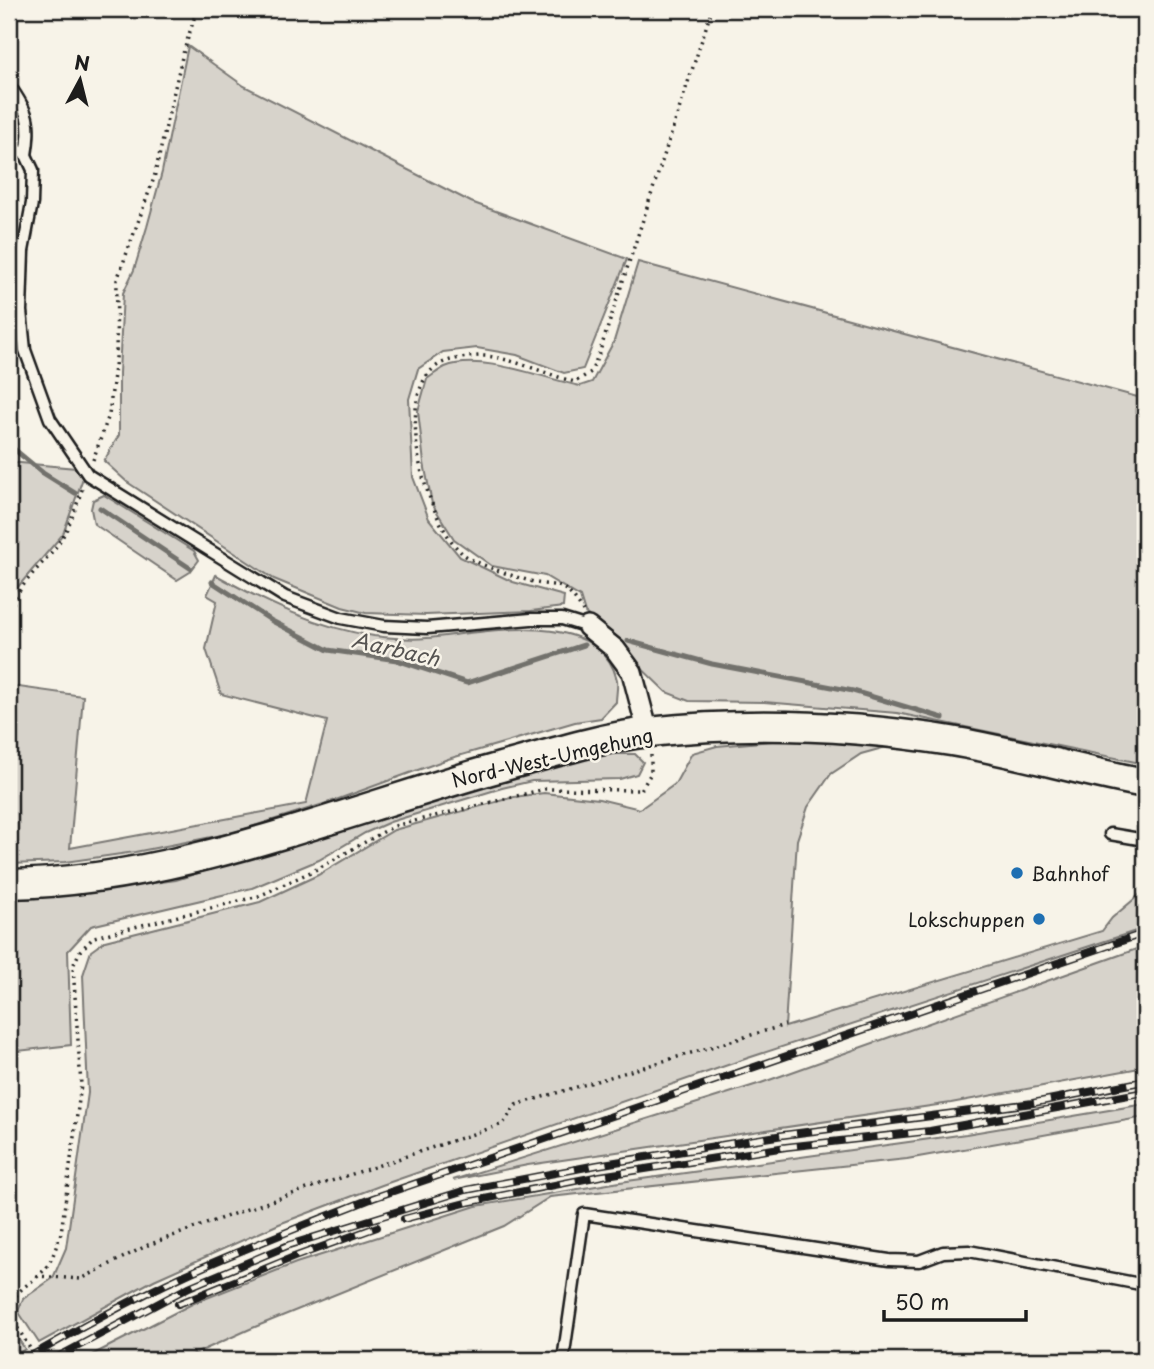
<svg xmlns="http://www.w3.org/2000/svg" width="1154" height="1369" viewBox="0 0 1154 1369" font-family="'Playpen Sans',sans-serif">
	<rect width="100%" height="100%" fill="#f7f3e8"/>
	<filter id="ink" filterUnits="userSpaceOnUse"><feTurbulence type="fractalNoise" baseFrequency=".0143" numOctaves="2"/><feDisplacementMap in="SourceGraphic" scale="14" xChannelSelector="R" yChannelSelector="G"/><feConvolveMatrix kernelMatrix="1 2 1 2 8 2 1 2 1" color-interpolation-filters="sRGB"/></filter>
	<g filter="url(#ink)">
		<g fill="#d7d3cb" stroke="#7a7874" stroke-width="2">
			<path d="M188,46L244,86L471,202L627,259L583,369L564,373L517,355L477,348L443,352L418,369L409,399L413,477L429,519L460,557L513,582L564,596L563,607L531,611L426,615L366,613L342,607L274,579L127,482L104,461L119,435V373L123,293L134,270L147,227L162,172Z"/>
			<path d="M638,262L1145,399V764L897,713L764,702L689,701L666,692L632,659L621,640L585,613L580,597L545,576L492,566L454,539L432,504L424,463L418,411L427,379C433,375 439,370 445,367C481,353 543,378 580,386L592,382L614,341Z"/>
			<path d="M9,462L76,468L83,478L63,534L16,589L9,606Z"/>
			<path d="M104,495L194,551L199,560L190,572L177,580L94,524L91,509L93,500Z"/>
			<path d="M216,575C265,602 318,628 374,636C391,638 410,640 427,638C480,633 600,606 617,680C618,687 616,695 616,702L601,718L575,722L448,759L333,801L232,833L135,852L65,862L9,864V691L12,686L83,696L70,848L306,804L327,721L221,694L206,649L217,601L207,595Z"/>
			<path d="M794,739L897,744L861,754L831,774L808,807L797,840L785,1027L1102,931L1112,918L1145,890V928L748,1058L382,1185L279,1224L154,1280L39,1343L18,1311L23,1299L53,1278L66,1248L88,1093L83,975L91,951L105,941L260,902L318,875L394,830L514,797L544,793L599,799L640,809L675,784L692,753L717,746Z"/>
			<path d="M603,754H635L643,762L637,774L620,779L532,781L502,788L390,822L365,833L319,860L252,888L91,926L68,951L71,1045L9,1052V899L37,898L176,880L495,779Z"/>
			<path d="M1145,946V1067L951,1103L528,1165L453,1180L761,1083Z"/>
			<path d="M1145,1104V1117L907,1159L550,1197L504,1226L250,1329L181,1360H82L194,1303L296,1263L476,1206L620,1182L966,1134Z"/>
			<path d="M9,1325L25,1349L9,1360Z"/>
		</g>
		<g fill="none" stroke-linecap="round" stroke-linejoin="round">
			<g stroke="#72716c" stroke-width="5">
				<path d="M9,445L43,473L75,493"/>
				<path d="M100,508L190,568"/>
				<path d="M212,582L272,621L328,650L397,660L467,683L584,645"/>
				<path d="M628,641L712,664L853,691L943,718"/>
			</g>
			<g stroke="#1c1c1c" stroke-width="15">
				<g id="lane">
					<path d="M9,85C28,112 32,121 26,155"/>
					<path d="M9,145L26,155L33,170L32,203L23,251L21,311L25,350L50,419L88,475L285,597L341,618L384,626L427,628L531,619H562L588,627"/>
					<path d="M1110,834L1145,840"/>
					<path d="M563,1360L584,1214L889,1260L919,1261L943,1252L969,1251L1145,1285"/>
				</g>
			</g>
			<g stroke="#1c1c1c" stroke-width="24">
				<path id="street" d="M588,627L615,649L632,672L648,733"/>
			</g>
			<g stroke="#1c1c1c" stroke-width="33">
				<path id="secondary" d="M9,884C175,882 343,811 501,767C549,754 599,738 649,732C750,721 851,725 951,741C1017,752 1080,771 1145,783"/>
			</g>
			<g stroke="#1c1c1c" stroke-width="3.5" stroke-dasharray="2 5" stroke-linecap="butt">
				<path d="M93,460L109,415L116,358L117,280L154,178L182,57L197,9"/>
				<path d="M583,612C580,605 570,592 563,588C556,584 545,585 537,583C519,578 477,565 463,554C444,537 433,508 425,484C417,458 412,423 418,396C427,362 446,359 478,356C503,354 548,375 575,382L591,372L600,351L712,9"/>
				<path d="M9,617C15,582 48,564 64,534C72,520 77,503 83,487"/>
				<path d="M36,1276L81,1279L148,1245L250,1208L503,1124L516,1105L785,1025"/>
				<path d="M9,1308C19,1285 30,1286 44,1270C53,1260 56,1246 61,1233L81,1085L73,966L80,951L94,937L259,896L317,869L394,826L545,789L641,790L651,773V755"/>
				<path d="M9,1309L14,1322"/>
			</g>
			<use href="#lane" stroke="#f7f3e8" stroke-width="10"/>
			<use href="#street" stroke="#f7f3e8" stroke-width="19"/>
			<use href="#secondary" stroke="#f7f3e8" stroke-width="28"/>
			<g stroke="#1c1c1c" stroke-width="8">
				<g id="rail">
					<path d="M404,1219L469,1202L600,1176L786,1147L930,1131L1145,1092"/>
					<path d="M178,1304L294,1257L377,1227"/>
					<path d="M24,1360C77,1330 130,1300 185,1275C247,1247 310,1223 373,1198L1145,933"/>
					<path d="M52,1360L189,1287L289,1245L466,1190L597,1165L783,1135L1033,1103L1145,1081"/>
				</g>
			</g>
			<use href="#rail" stroke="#f7f3e8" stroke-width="5" stroke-dasharray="16" stroke-linecap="butt"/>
			<path stroke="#1c1c1c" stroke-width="3.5" stroke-dasharray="2 5" stroke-linecap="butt" d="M14,1322L37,1360"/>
		</g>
	</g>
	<g fill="#1f6fb2" stroke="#f7f3e8" stroke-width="2.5">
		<circle cx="1017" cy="873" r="7"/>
		<circle cx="1039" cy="919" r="7"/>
	</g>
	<g text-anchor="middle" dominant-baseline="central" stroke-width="5" stroke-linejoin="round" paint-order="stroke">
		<g font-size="19" fill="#1c1c1c" stroke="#f7f3e8">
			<text transform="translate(552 757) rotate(-13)">Nord-West-Umgehung</text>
		</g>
		<g font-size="19" fill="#1c1c1c" stroke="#f7f3e8" text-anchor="start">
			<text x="1031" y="873">Bahnhof</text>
			<text x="1025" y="919" text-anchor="end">Lokschuppen</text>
		</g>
		<g font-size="21" font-style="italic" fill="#565452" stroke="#f7f3e8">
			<text transform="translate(396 648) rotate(13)">Aarbach</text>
		</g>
	</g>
	<rect width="1154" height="1369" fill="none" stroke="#f7f3e8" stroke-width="35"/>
	<rect x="18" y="18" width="1119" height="1334" fill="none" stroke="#1c1c1c" stroke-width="2.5" filter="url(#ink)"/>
	<g transform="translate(80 80) rotate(7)" stroke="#f7f3e8" stroke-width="5" paint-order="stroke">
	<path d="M0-5L12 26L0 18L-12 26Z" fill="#1c1c1c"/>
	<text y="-10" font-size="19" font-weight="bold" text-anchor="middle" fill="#1c1c1c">N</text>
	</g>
	<path d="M884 1310v10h142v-10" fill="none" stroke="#1c1c1c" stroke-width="3.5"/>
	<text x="895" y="1310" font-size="21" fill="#1c1c1c" stroke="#f7f3e8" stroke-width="5" paint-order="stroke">50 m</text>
</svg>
